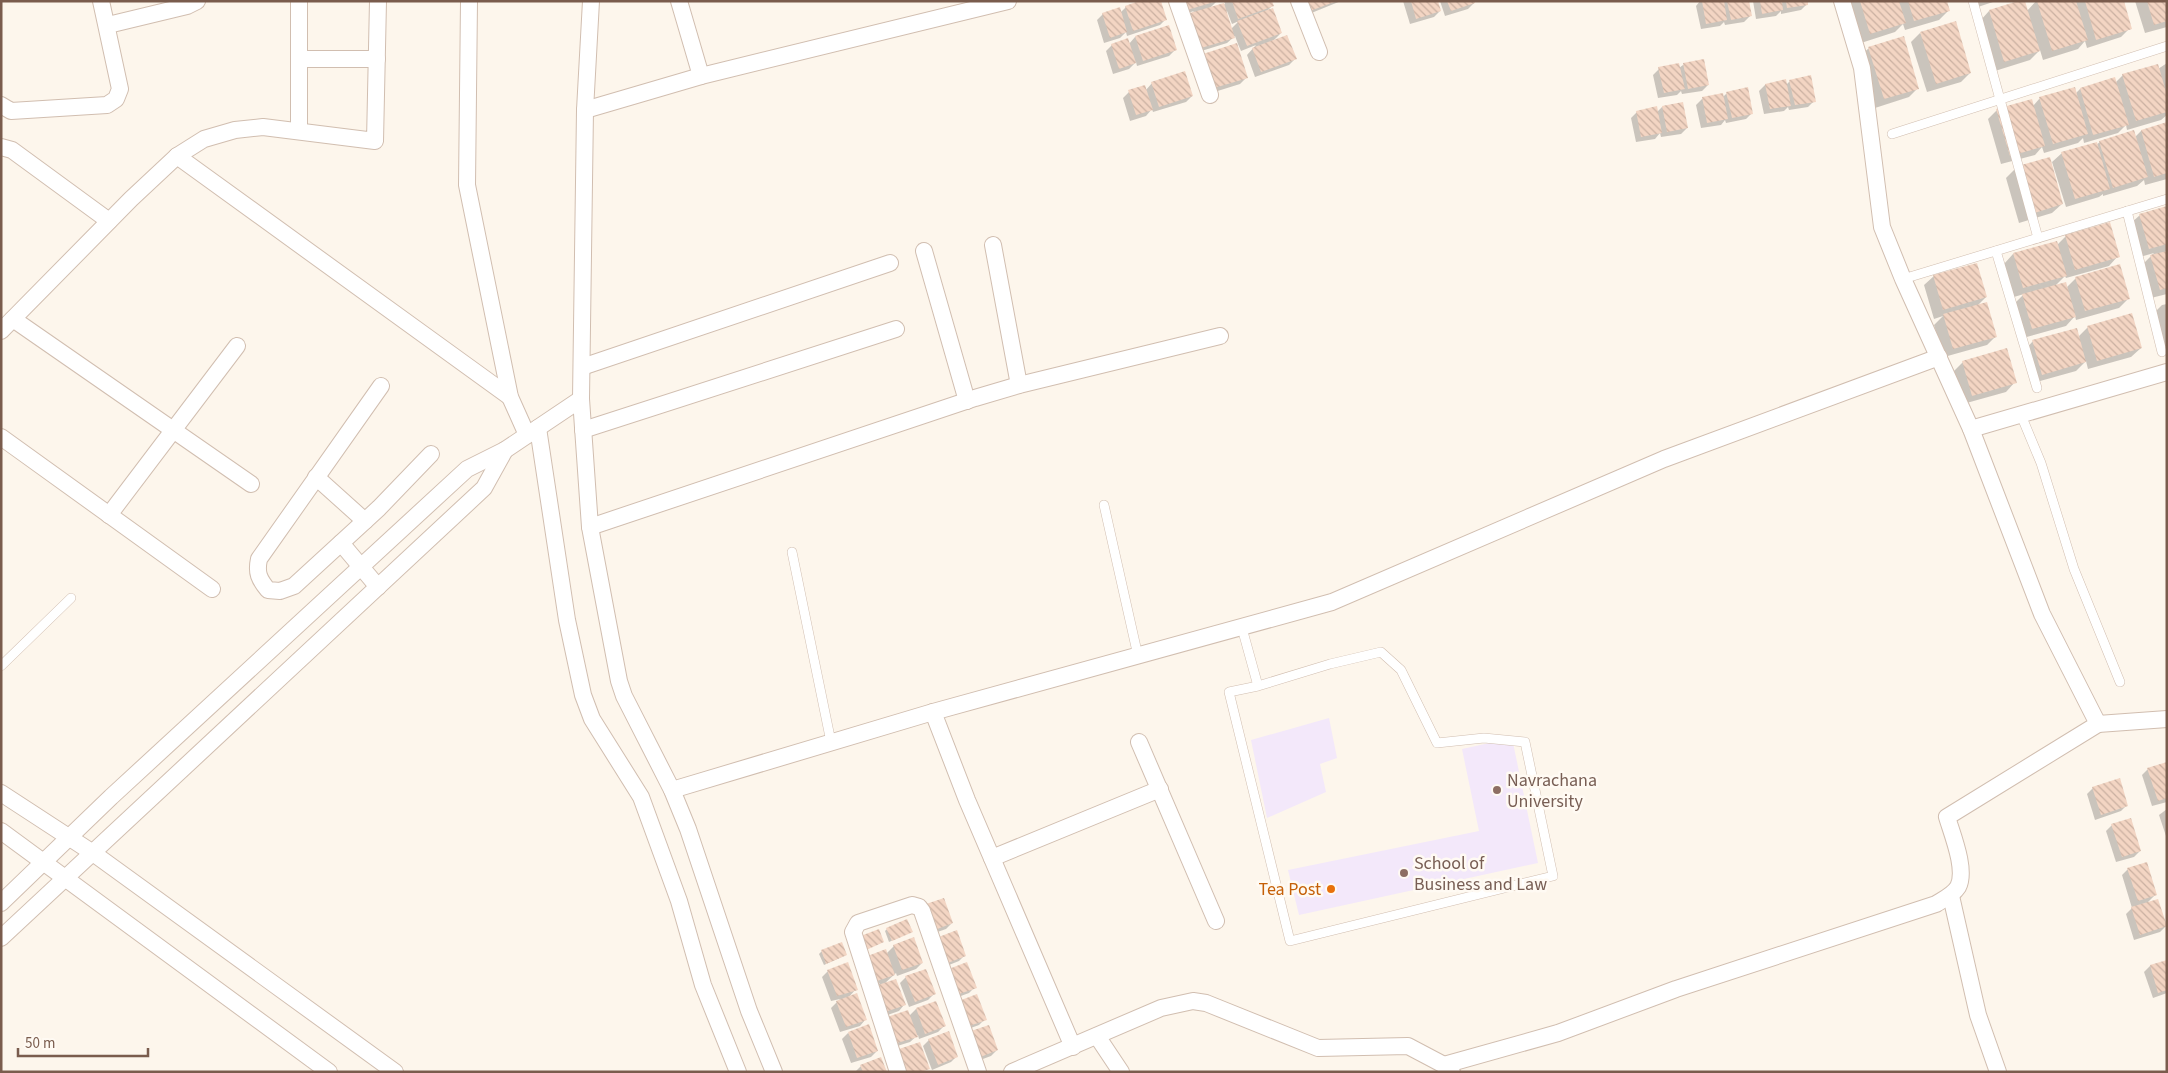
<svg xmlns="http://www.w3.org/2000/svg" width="2168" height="1073" viewBox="0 0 2168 1073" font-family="'Source Sans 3',sans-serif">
	<defs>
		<pattern id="building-back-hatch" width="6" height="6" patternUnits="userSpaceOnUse" patternTransform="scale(1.25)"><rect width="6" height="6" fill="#f3d5c3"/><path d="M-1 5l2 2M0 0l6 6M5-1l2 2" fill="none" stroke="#cab0a1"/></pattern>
	</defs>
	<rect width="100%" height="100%" fill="#fdf6ec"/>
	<g fill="#f3e8fa">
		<path d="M1329,718L1337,758L1320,764L1326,792L1267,818L1251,740Z"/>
		<path d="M1512,738L1538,863L1299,915L1288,870L1479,831L1462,749Z"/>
	</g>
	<g fill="#0003" fill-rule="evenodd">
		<path d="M1177,1H1217L1210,8L1225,4L1224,1H1271L1272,6L1266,12L1281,33L1272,42L1295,59L1289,65L1255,77L1247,55L1256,45L1241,51L1238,44L1236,45L1246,78L1240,84L1208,94L1204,55L1238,44L1235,36L1227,43L1195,53L1185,20L1194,11L1181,15ZM1227,11L1232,24L1239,21L1231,29L1225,12Z"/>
		<path d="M1299,1H1341L1304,16Z"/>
		<path d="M1403,1H1437L1440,11L1434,17L1410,24Z"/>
		<path d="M1440,1H1474V3L1468,9L1445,16Z"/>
		<path d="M1700,1H1748L1750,16L1744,22L1725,25L1724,22L1720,26L1701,29L1696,6Z"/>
		<path d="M1753,1H1806L1807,4L1801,10L1781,14V11L1776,16L1756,19Z"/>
		<path d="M1848,1H1946L1949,10L1939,20L1905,30L1903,24L1895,32L1861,43Z"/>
		<path d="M1970,1H1996L1972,9Z"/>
		<path d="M2036,1H2122L2130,28L2121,37L2087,48L2085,41L2078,49L2043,60L2040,50L2030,60L1995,71L1980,21L1989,11H2027Z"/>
		<path d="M2135,1H2167V27L2145,33Z"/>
		<path d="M1126,7L1166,19L1160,25L1127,36L1126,32L1120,38L1104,43L1097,20L1103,14L1120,13Z"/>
		<path d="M1168,27L1175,50L1169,56L1137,66L1136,62L1129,69L1113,74L1106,51L1112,45L1129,44L1135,37Z"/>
		<path d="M1920,33L1970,73L1961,82L1927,92L1911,42Z"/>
		<path d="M1869,48L1918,88L1909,97L1875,108L1859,57Z"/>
		<path d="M1703,60L1708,85L1702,91L1682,94L1681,91L1677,95L1658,98L1653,75L1659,69L1679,68L1683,65Z"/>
		<path d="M2167,63V115L2161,120L2127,130L2126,125L2118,133L2084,143L2083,138L2078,143L2044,153L2042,147L2035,155L2001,164L1988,119L1997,110L2033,106L2040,98L2075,94L2080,89L2115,83L2123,75L2158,69Z"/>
		<path d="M1790,81L1814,101L1808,107L1789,110L1788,107L1784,111L1764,114L1759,91L1765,85H1786Z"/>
		<path d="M1152,83L1192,96L1186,102L1153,112L1152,109L1146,116L1130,121L1123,98L1129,92L1146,90Z"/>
		<path d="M1727,93L1752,113L1746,119L1726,123L1725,120L1721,125L1701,128L1696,105L1702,99L1722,94L1723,97Z"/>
		<path d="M1682,103L1687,128L1681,134L1661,137L1660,133L1655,139L1636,142L1631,118L1637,112H1657L1662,107Z"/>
		<path d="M2167,124V179L2145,185L2144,180L2137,186L2103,196V194L2099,197L2066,207L2052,162L2062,153L2096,145L2100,142L2135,137L2141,131Z"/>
		<path d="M2015,169L2062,204L2052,213L2019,223L2006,178Z"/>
		<path d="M2167,207V294L2151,298L2141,266L2154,253L2140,257L2130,224L2140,215Z"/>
		<path d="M2066,236L2118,256L2109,266L2066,278L2065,276L2054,287H2067L2076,278L2129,298L2119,308L2076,320L2075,316L2066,326L2023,338L2013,305L2024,294L2014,297L2004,264L2013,254L2057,245Z"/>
		<path d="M1934,276L1986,297L1977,306L1996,336L1987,345L1944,357L1934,325L1943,316L1934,319L1924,285Z"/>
		<path d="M2167,304V346L2162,347L2153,314L2162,305Z"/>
		<path d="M2088,327L2141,348L2131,357L2088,369L2086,361L2076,371L2033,383L2024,351L2033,341L2078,337Z"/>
		<path d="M1963,362L2015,382L2006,392L1963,404L1954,371Z"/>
		<path d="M2167,765V802L2152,806L2142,775L2148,769Z"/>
		<path d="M2093,788L2127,805L2121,811L2095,820L2087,794Z"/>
		<path d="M2167,809V839L2159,815Z"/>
		<path d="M2112,825L2140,851L2134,857L2116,862L2106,831Z"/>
		<path d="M2128,869L2156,894L2146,904L2166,926L2160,932L2134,940L2126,914L2132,908L2122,875Z"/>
		<path d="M918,912L952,923L946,929L926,936Z"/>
		<path d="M887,929L911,932L889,942L885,931Z"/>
		<path d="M931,945L965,955L959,961L939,969Z"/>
		<path d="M894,946L922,963L916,969L897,976L896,973L884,984L904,1005L899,1011L879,1018L870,993L880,983L868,988L886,954Z"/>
		<path d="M822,951L846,955L824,965L819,954Z"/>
		<path d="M2167,961V993L2153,998L2144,972L2150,966Z"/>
		<path d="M828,971L856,989L848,998L865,1020L860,1026L840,1032L831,1008L840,999L831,1001L822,977Z"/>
		<path d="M906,977L934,994L928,1000L909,1007L900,983Z"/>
		<path d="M941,977L975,987L969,993L950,1000Z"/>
		<path d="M936,1002L944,1026L938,1032L919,1039L918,1035L910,1042L891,1048L909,1016L916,1009Z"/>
		<path d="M951,1009L985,1019L979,1025L960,1032Z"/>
		<path d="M848,1033L877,1051L871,1057L851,1063L842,1039Z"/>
		<path d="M963,1039L997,1050L991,1056L972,1063Z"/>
		<path d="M929,1040L957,1056L951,1062L932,1070L923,1046Z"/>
		<path d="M861,1066L885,1072H855Z"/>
	</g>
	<g fill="url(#building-back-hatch)">
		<path d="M1139,1H1161L1167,20L1133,31L1125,6Z"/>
		<path d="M1185,1H1214V2L1187,10Z"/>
		<path d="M1232,1H1272L1274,6L1238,19Z"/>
		<path d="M1307,1H1337L1310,11Z"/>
		<path d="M1411,1H1438L1441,11L1416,19Z"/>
		<path d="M1447,1H1475V3L1451,11Z"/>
		<path d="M1702,1H1724L1727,20L1706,24Z"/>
		<path d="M1727,1H1749L1752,16L1731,20Z"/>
		<path d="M1760,1H1782L1783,10L1762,14Z"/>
		<path d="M1786,1H1808V5L1787,8Z"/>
		<path d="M1860,1H1899L1906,23L1870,34Z"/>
		<path d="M1908,1H1947L1950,11L1914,21Z"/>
		<path d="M2018,1H2025L2040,51L2004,62L1989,10Z"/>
		<path d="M2037,1H2076L2088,40L2052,51Z"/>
		<path d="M2085,1H2124L2132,29L2096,40Z"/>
		<path d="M2147,1H2167V21L2154,25Z"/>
		<path d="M1224,3L1235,38L1201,48L1190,13Z"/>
		<path d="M1120,7L1127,32L1110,38L1102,13Z"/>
		<path d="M1273,8L1282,33L1247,46L1237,21Z"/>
		<path d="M1956,21L1971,73L1936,84L1920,32Z"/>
		<path d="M1169,25L1177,50L1143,61L1135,36Z"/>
		<path d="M1287,35L1297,59L1261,72L1252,48Z"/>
		<path d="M1904,36L1919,89L1884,99L1868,47Z"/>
		<path d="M1128,38L1136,63L1119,69L1111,44Z"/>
		<path d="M1237,43L1248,78L1214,88L1203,54Z"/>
		<path d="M1704,59L1709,85L1688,89L1683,63Z"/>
		<path d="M1679,63L1685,89L1664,93L1658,67Z"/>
		<path d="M2158,64L2167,95V112L2136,121L2122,74Z"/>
		<path d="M1185,71L1193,96L1159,107L1151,82Z"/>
		<path d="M1811,75L1816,102L1795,105L1789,80Z"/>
		<path d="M2115,77L2129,125L2093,135L2080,88Z"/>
		<path d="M1786,79L1791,106L1770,109L1765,84Z"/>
		<path d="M1145,85L1153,110L1136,115L1128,90Z"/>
		<path d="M1748,87L1753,114L1732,118L1726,92Z"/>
		<path d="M2075,87L2088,134L2053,144L2039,97Z"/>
		<path d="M1723,93L1728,119L1707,123L1702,97Z"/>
		<path d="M2032,99L2045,146L2010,156L1996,109Z"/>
		<path d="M1683,102L1688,128L1667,132L1662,106Z"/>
		<path d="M1657,106L1662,133L1641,137L1636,111Z"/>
		<path d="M2167,122V173L2154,177L2141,130Z"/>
		<path d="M2134,130L2148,177L2113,188L2099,141Z"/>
		<path d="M2097,142L2110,189L2075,199L2061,152Z"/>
		<path d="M2050,157L2063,204L2028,215L2014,167Z"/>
		<path d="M2167,206V244L2149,249L2139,214Z"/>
		<path d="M2110,222L2120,257L2075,270L2065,235Z"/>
		<path d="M2057,241L2067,276L2023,288L2013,253Z"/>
		<path d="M2167,251V288L2160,290L2150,255Z"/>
		<path d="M1977,263L1987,297L1943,310L1933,275Z"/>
		<path d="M2120,264L2130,299L2085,311L2075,277Z"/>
		<path d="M2066,282L2076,317L2032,329L2022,294Z"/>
		<path d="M1987,302L1997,337L1953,349L1943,314Z"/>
		<path d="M2132,313L2142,348L2097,361L2087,326Z"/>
		<path d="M2077,328L2086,362L2042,375L2032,340Z"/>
		<path d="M2007,348L2017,383L1972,396L1962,361Z"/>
		<path d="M2167,762V798L2158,801L2147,768Z"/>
		<path d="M2120,778L2128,806L2101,815L2092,787Z"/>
		<path d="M2131,818L2141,851L2122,857L2111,824Z"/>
		<path d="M2147,862L2157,895L2138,901L2127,868Z"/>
		<path d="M944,898L953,923L932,931L923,905Z"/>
		<path d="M2158,899L2167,926L2140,935L2131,907Z"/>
		<path d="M907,919L913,932L892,941L886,928Z"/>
		<path d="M879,929L884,942L864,951L858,937Z"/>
		<path d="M957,930L966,956L945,964L936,938Z"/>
		<path d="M914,937L923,963L902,970L893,945Z"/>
		<path d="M842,942L847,955L826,964L821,950Z"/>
		<path d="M886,949L895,975L874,982L865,957Z"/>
		<path d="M2167,960V990L2158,993L2150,965Z"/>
		<path d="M848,962L858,990L837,996L827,970Z"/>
		<path d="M967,962L977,988L956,995L946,970Z"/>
		<path d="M926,969L936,994L915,1002L905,976Z"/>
		<path d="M896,979L906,1005L885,1012L875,986Z"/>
		<path d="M857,993L867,1020L846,1027L836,1001Z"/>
		<path d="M977,994L987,1020L966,1027L956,1002Z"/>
		<path d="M936,1001L946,1026L925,1034L916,1008Z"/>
		<path d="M908,1010L918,1037L897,1043L887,1017Z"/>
		<path d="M869,1024L878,1051L857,1058L848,1032Z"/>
		<path d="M989,1025L998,1050L978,1058L968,1032Z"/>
		<path d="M949,1031L958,1057L938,1065L928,1039Z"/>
		<path d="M920,1042L930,1069L920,1072H907L899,1049Z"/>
		<path d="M881,1057L887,1072H863L860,1065Z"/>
	</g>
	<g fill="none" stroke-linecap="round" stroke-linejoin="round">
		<g stroke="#d1beb0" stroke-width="10">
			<g id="service">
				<path d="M1973,1L2038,238"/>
				<path d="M1892,134L2167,46"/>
				<path d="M2127,211L2162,352"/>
				<path d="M1996,251L2037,388"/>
				<path d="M1903,279L2167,199"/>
				<path d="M2021,415L2041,463L2074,569L2120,682"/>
				<path d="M1104,505L1138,656"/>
				<path d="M792,552L831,742"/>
				<path d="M1242,628L1258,686L1330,664L1381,652L1401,670L1437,743L1484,738L1525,742L1553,876L1290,941L1229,692L1258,686"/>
				<path d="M1,666L71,598"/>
			</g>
		</g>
		<g stroke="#d1beb0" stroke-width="18">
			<g id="minor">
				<path d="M299,1V131"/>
				<path d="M469,1L467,185L510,397L527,435"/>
				<path d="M591,1L585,110L581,399L590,527L619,681L624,696L672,790L688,829L749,1011L774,1072"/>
				<path d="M679,1L701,76"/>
				<path d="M1177,1L1210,95"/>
				<path d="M1299,1L1319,52"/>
				<path d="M108,25L187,6L197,1"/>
				<path d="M299,59H377"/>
				<path d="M1,105L11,111L107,105L116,99L120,89L101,1"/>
				<path d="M585,110L701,76L1008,1"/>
				<path d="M1,147L12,150L109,221"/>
				<path d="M177,156L510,397"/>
				<path d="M993,245L1019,385"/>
				<path d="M924,251L967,401"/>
				<path d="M13,319L251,484"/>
				<path d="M1,331L131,199L177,156L204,139L235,130L263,127L375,141L378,1"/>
				<path d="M582,367L890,263"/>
				<path d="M381,386L259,559C256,573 259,579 268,590L280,591L294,586L379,508L431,454"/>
				<path d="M538,428L567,620L583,695L592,719L641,797L679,901L703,985L738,1072"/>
				<path d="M1971,429L2167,372"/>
				<path d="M583,430L896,329"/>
				<path d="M1,437L212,589"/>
				<path d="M316,477L365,521"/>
				<path d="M109,515L237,346"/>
				<path d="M590,527L975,398L1019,385L1220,336"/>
				<path d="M341,543L378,587"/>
				<path d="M933,712L967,800L1073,1047"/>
				<path d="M2098,724L2167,719"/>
				<path d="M1139,742L1216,921"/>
				<path d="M672,790L933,712L1332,602L1664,459L1939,357"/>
				<path d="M1,793L93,853L395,1072"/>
				<path d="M1,831L329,1072"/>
				<path d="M992,858L1160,789"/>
				<path d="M1951,896L1978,1015L1998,1072"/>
				<path d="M1,903L111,797L467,469L505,450L581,399"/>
				<path d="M1,938L484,488L505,450"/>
				<path d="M1097,1036L1121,1072"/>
				<path d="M1444,1065L1558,1033L1676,989L1936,904C1944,899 1953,895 1958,887C1967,870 1952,834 1947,817L2098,724L2042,614L1971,429L1903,279L1882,227L1862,68L1842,1"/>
				<path d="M898,1072L853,932L858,923L912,905L919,907L922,911L978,1072"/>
				<path d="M1012,1072L1161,1008L1193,1001L1206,1003L1318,1048L1408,1046L1444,1065L1452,1072"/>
			</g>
		</g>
		<use href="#service" stroke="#fff" stroke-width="9"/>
		<use href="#minor" stroke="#fff" stroke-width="16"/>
	</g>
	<g fill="#8d6e63" stroke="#fffaf3" stroke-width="2">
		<circle cx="1497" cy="790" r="5"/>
		<circle cx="1404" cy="873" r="5"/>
	</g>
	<circle fill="#e8710a" stroke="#fffaf3" stroke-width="2" cx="1331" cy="889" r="5"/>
	<g text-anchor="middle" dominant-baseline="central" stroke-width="5" stroke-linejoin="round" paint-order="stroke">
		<g font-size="18" fill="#785e54" stroke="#fffaf3" text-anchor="start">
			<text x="1507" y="780">Navrachana<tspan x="1507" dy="21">University</tspan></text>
			<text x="1414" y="863">School of<tspan x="1414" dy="21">Business and Law</tspan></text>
		</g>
		<g font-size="18" fill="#c56008" stroke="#fffaf3" text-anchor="end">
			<text x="1321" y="889">Tea Post</text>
		</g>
	</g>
	<rect width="2168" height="1073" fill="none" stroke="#7a5c4d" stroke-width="5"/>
	<path d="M18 1048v8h130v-8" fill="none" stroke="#7a5c4d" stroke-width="2.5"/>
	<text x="25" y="1048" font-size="15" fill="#7a5c4d" stroke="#fffaf3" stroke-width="4" paint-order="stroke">50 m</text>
</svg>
